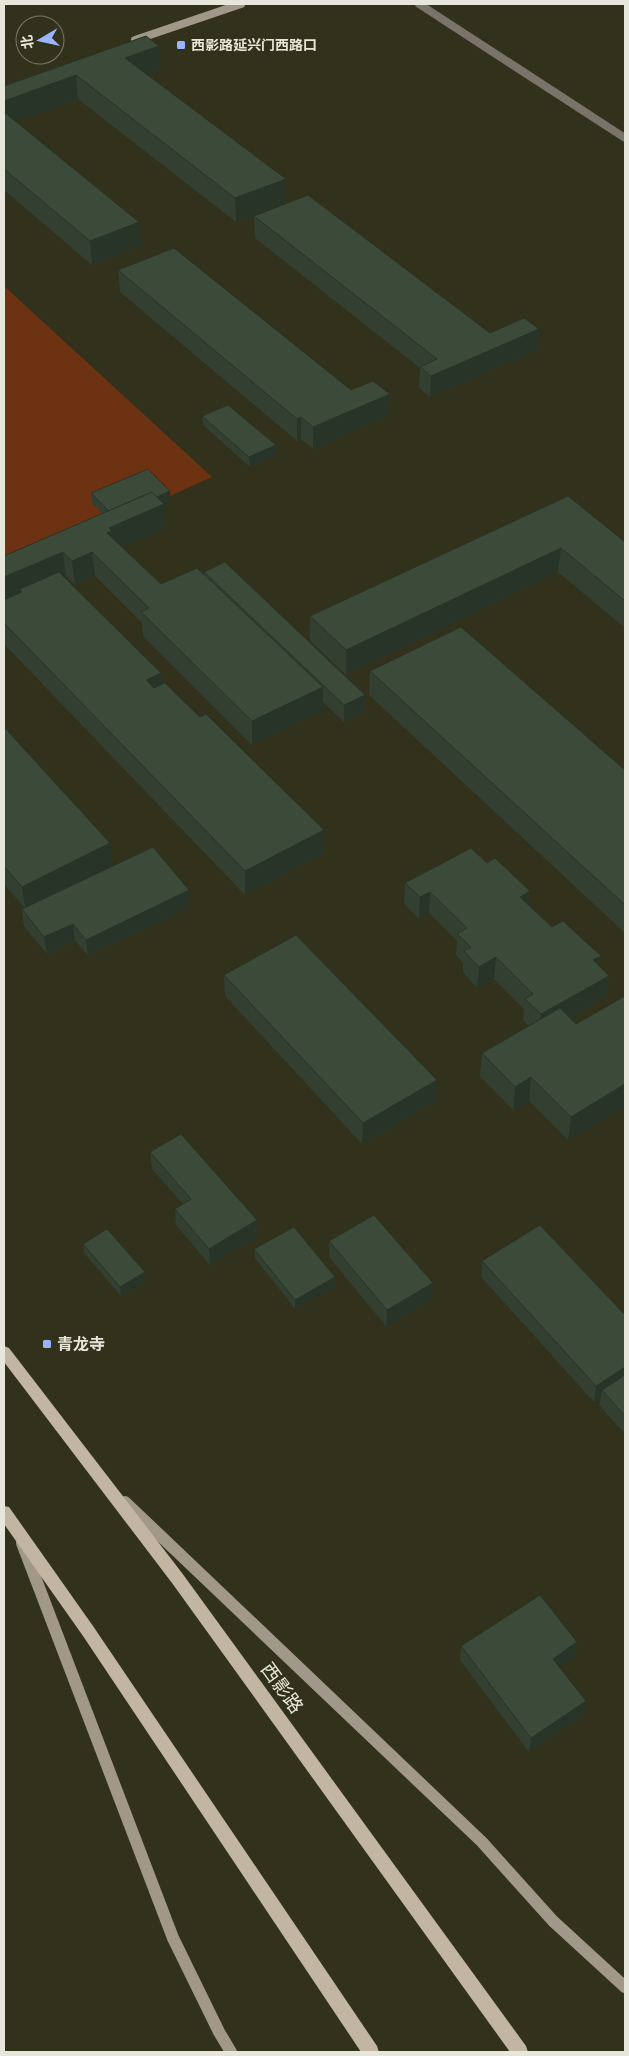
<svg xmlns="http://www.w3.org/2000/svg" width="629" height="2056" viewBox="0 0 629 2056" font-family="'Work Sans','Noto Sans SC',sans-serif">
	<rect width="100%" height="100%" fill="#31311c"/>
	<path fill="#6d3212" d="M4,286L212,477L4,571Z"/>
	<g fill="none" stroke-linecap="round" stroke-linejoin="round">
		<path stroke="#79736a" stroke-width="8" d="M419,4L625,138"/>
		<path stroke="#a2988a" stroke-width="8" d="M135,40L241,4"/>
		<g stroke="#a2988a" stroke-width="12">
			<path d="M125,1502L482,1842L553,1921L625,1987"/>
			<path d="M22,1543L173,1938L219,2032L231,2052"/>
		</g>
		<g fill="#c2b5a2" fill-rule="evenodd">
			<path d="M4,1346L9,1348L182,1573L526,2046L528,2052H510L172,1583L4,1362Z"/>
			<path d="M4,1506L9,1507L93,1626L377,2046L379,2052H361L83,1636L4,1524Z"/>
		</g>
	</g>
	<g fill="#334031">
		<path d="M146,36L161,69L146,74L286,179V202L236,222L78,99L15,121L141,246L92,265L4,190V86Z"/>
		<path d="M254,216L490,333L539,329L537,350L430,397L419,388L420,368L255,238Z"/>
		<path d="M118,270L351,390L390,394L389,415L313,449L301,439L297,441L120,292Z"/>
		<path d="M202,416L276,445V455L250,467L203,425Z"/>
		<path d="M91,493L171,501L164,503L166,528L122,547L161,584L204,575V572L365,695L364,712L344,722L323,702V711L252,745L143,636L142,623L95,576L75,585L66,576L64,577L161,673L162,685L324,854L245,895L4,644V556L103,514L92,503Z"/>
		<path d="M568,496L625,542V628L558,572L346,675L310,641V616Z"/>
		<path d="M370,671L625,770V933L369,695Z"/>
		<path d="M4,727L112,865L57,892L190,907L88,956L75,940L47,954L24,926L22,909L25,908L4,884Z"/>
		<path d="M487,863L530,891L528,905L552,927L600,967L609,976L606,997L570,1018L576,1024L625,996L568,1140L529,1101L513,1110L480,1076L482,1053L529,1026L523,1020L524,1009L494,979L477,988L463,972V963L456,955L457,941L429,913L419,919L404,904L405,883Z"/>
		<path d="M224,975L436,1101L362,1144L225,996Z"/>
		<path d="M150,1152L257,1220L258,1236L210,1265L176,1225L175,1209L183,1204L152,1169Z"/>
		<path d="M329,1241L432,1299L386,1326L329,1257Z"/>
		<path d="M83,1244L145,1272V1281L121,1296L84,1253Z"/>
		<path d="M254,1249L335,1277V1286L295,1309L255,1258Z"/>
		<path d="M482,1261L625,1315V1434L599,1405L601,1397L594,1402L481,1277Z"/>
		<path d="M577,1642L575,1656L559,1667L584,1714L529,1752L460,1660L461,1646Z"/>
	</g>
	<g fill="#293428">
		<path d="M159,46L161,69L126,81L125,58Z"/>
		<path d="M76,75L78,99L4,125V101Z"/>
		<path d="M286,179V202L236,222L235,198Z"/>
		<path d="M139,222L141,246L92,265L90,241Z"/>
		<path d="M539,329L537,350L430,397L431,376Z"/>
		<path d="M390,394L389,415L313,449V427Z"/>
		<path d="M301,417V439L297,441V419Z"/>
		<path d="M276,445V455L250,467L249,457Z"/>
		<path d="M170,491L171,501L114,525L113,515Z"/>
		<path d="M164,504L166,528L114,551L107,533L109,528Z"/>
		<path d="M561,548L558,572L346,675V650Z"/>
		<path d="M63,552L66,576L23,595L22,592L20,589L21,596L4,603V577Z"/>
		<path d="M92,552L95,576L75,585L72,561Z"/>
		<path d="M161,673L163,697L146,680Z"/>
		<path d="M323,687V711L252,745V721Z"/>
		<path d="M365,695L364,712L344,722V705Z"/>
		<path d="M324,830V854L245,895V871Z"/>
		<path d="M110,843L112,865L25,908L22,887Z"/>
		<path d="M189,890L190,907L88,956L86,940Z"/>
		<path d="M530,891L528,913L520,897Z"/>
		<path d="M430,892L429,913L419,919L420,897Z"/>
		<path d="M73,924L75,940L47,954L44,937Z"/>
		<path d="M601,956L598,978L593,960Z"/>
		<path d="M496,957L494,979L477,988L479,967Z"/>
		<path d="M609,976L606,997L538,1036L541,1014Z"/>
		<path d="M531,1077L529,1101L513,1110L515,1087Z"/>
		<path d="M437,1080L436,1101L362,1144L363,1123Z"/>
		<path d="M625,1084V1106L568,1140L571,1117Z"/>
		<path d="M257,1220L258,1236L210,1265L209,1249Z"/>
		<path d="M145,1272V1281L121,1296L120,1287Z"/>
		<path d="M335,1277V1286L295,1309V1300Z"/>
		<path d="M433,1283L432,1299L386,1326L387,1310Z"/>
		<path d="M625,1367V1381L602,1390L601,1397L594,1402L596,1386Z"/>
		<path d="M577,1642L575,1656L551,1673L553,1659Z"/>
		<path d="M586,1701L584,1714L529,1752L531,1738Z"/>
	</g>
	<g fill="#3b4a39" stroke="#293428">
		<path d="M146,36L159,46L125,58L286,179L235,198L76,75L4,101V86Z"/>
		<path d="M4,112L139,222L90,241L4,169Z"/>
		<path d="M308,195L490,333L524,318L539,329L431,376L420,367L437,359L254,216Z"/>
		<path d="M174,248L351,390L373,381L390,394L313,427L301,417L297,419L118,270Z"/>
		<path d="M228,405L276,445L249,457L202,416Z"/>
		<path d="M148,469L170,491L157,497L152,492L109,511L91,493Z"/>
		<path d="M152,492L164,504L109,528L112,531L107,533L161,584L197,568L323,687L252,721L141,612L149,608L92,552L72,561L63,552L4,577V556Z"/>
		<path d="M568,496L625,542V601L561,548L346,650L310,616Z"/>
		<path d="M225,562L365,695L344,705L204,572Z"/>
		<path d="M59,572L161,673L146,680L154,688L165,683L200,717L206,714L324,830L245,871L4,623V600L22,592L20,589Z"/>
		<path d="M461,627L625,770V905L370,671Z"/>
		<path d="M4,727L110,843L22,887L4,866Z"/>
		<path d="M153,847L189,890L86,940L73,924L44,937L22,909Z"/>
		<path d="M471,848L487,863L495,858L530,891L520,897L552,927L563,921L601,956L593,960L609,976L541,1014L525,999L533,994L496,957L479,967L464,951L471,947L457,934L467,928L430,892L420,897L405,883Z"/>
		<path d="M296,935L437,1080L363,1123L224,975Z"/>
		<path d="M625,996V1084L571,1117L531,1077L515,1087L482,1053L560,1008L576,1024Z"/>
		<path d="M181,1134L257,1220L209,1249L175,1209L191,1199L150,1152Z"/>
		<path d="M374,1215L433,1283L387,1310L329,1241Z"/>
		<path d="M540,1225L625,1315V1367L596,1386L482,1261Z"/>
		<path d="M294,1227L335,1277L295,1300L254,1249Z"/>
		<path d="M107,1229L145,1272L120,1287L83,1244Z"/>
		<path d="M625,1375V1416L602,1390Z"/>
		<path d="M540,1595L577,1642L553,1659L586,1701L531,1738L461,1646Z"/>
	</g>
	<g fill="#9cb4fd" stroke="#31311c" stroke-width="2">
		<rect x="176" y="40" width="10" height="10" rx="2.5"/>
		<rect x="42" y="1339" width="10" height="10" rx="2.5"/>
	</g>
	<g text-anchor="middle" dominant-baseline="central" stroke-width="4" stroke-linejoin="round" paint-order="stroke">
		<g font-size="14" font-weight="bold" fill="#e6e7da" stroke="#31311c" text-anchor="start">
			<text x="191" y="45">西影路延兴门西路口</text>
		</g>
		<g font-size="16" font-weight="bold" fill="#e6e7da" stroke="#31311c" text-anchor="start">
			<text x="57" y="1344">青龙寺</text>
		</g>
		<g font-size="19" fill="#e6e7da" stroke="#31311c">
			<text transform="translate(282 1688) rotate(54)">西影路</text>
		</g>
	</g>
	<rect width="629" height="2056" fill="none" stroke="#e6e7da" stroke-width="10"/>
	<g transform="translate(40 40) rotate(261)"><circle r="24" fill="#31311c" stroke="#797a68"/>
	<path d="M0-4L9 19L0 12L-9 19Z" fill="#9cb4fd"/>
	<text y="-8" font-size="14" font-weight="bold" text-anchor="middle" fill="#e6e7da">北</text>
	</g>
</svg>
